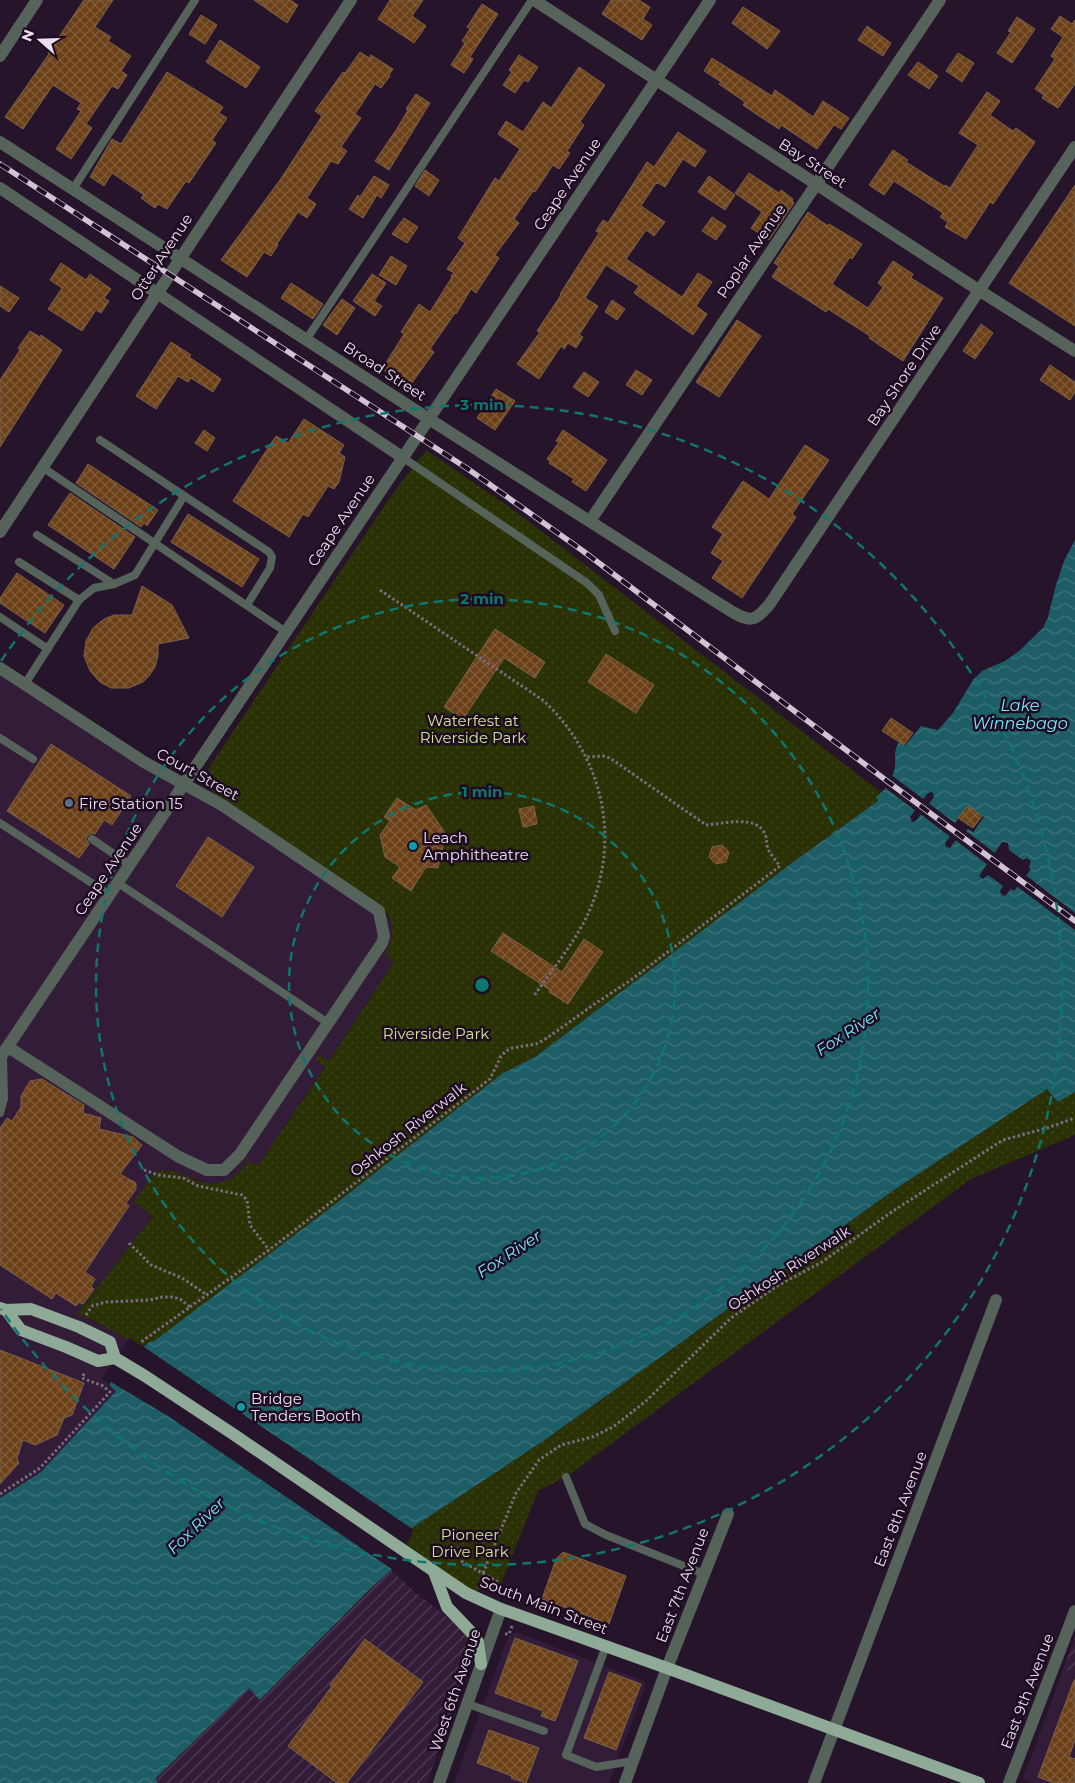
<svg xmlns="http://www.w3.org/2000/svg" width="1075" height="1783" viewBox="0 0 1075 1783" font-family="Montserrat,sans-serif">
	<defs>
		<pattern id="industrial-furrows" width="10" height="10" patternUnits="userSpaceOnUse" patternTransform="scale(1.25)"><rect width="10" height="10" fill="#331c38"/><path d="M-1 1l2-2M0 10L10 0M9 11l2-2" fill="none" stroke="#513d55"/></pattern>
		<pattern id="park-dots" width="8" height="8" patternUnits="userSpaceOnUse" patternTransform="scale(1.25)"><rect width="8" height="8" fill="#293105"/><path d="M2 2h.1M6 6h.1" fill="none" stroke="#3e451e" stroke-width="1.8" stroke-linecap="round"/></pattern>
		<pattern id="water-waves" width="16" height="10" patternUnits="userSpaceOnUse" patternTransform="scale(1.25)"><rect width="16" height="10" fill="#1d5d66"/><path d="M0 5q4-4 8 0t8 0" fill="none" stroke="#3e747c"/></pattern>
		<pattern id="building-cross-hatch" width="8" height="8" patternUnits="userSpaceOnUse" patternTransform="scale(1.25)"><rect width="8" height="8" fill="#6c4118"/><path d="M0 0l8 8M0 8l8-8" fill="none" stroke="#815c3a"/></pattern>
	</defs>
	<rect width="100%" height="100%" fill="#26142b"/>
	<g fill="#331c38">
		<path d="M0,668L413,934L258,1167L248,1162L239,1174L233,1179L220,1184L206,1183L172,1171H155L153,1215L78,1314L130,1338L102,1378L116,1391L41,1472L0,1498Z"/>
		<path d="M516,1632L644,1681L645,1688L609,1783H454L505,1645L510,1635Z"/>
		<path d="M1063,1669L1075,1673V1783H1031L1023,1778L1024,1773L1031,1758Z"/>
	</g>
	<g fill="url(#industrial-furrows)">
		<path d="M391,1570L414,1591L452,1621L468,1637L471,1642L470,1661L427,1783H158L155,1780L249,1688L261,1700L372,1587Z"/>
		<path d="M1075,1637V1673L1063,1669Z"/>
	</g>
	<g fill="url(#park-dots)">
		<path d="M426,450L515,511L882,793L879,801L785,868L535,1057L503,1073L321,1215L153,1343L151,1341L143,1347L130,1338H124L95,1321L77,1314L153,1216L134,1202L155,1171C161,1171 168,1170 175,1172C183,1174 190,1178 197,1181C219,1188 236,1180 248,1161L258,1166L325,1067L317,1061L316,1058L320,1056L329,1061L394,962L385,955C395,937 395,922 382,906L218,797C209,788 205,779 210,766L389,499Z"/>
		<path d="M1047,1089L1058,1102L1075,1092V1135L971,1179L566,1477L538,1491L500,1586L466,1593L402,1548L412,1528L546,1439L894,1190Z"/>
	</g>
	<path fill="url(#water-waves)" fill-rule="evenodd" d="M1075,540V1092L1058,1102L1047,1089L894,1190L546,1439L412,1528L391,1570L371,1588L260,1700L249,1688L155,1779L158,1783H0V1498L41,1472L116,1391L109,1385C122,1368 134,1353 151,1341L153,1342L321,1215L503,1073L535,1057L785,868L878,801L876,797C885,791 894,777 895,766C896,755 893,753 899,742L905,746L921,726L938,730L953,713L973,680L982,671L1005,661L1019,651L1043,628L1048,617L1056,585L1064,561ZM931,792L933,793L934,797L916,821L912,822L910,817L928,793ZM968,806L983,817L973,832L965,827L950,848L946,847L945,843L960,823L957,820ZM1002,842L1008,843L1009,850L1023,860L1027,858L1031,861L1029,867L1031,869L1014,891L1011,889L1005,896L1001,894L1000,891L1003,886L988,875L983,879L979,876Z"/>
	<g fill="#26142b">
		<path d="M891,775L926,801L917,812L883,786Z"/>
		<path d="M927,802L955,823L968,806L984,817L973,832L968,829L966,831L996,854L988,865L954,839L964,825H966L972,829L980,818L968,809L960,820L962,824L952,838L919,813Z"/>
		<path d="M1024,874L1075,913V930L1015,885Z"/>
		<path d="M141,1345L414,1530L393,1570L168,1416L109,1381L124,1361Z"/>
	</g>
	<g fill="url(#building-cross-hatch)" stroke="#7b6049">
		<path d="M84,0H113L95,27L111,37L108,41L131,56L121,71L127,75L118,89L112,86L86,124L92,128L71,159L56,149L81,111L77,109L81,103L53,85L23,129L5,117L49,54L48,53Z"/>
		<path d="M254,0H290L298,5L287,23Z"/>
		<path d="M390,0H423L412,16L426,26L414,43L378,19Z"/>
		<path d="M611,0H639L650,7L643,19L652,25L642,40L602,14Z"/>
		<path d="M482,4L498,14L470,57L473,59L464,73L451,65L465,43L462,41L470,29L467,27Z"/>
		<path d="M743,7L780,31L767,49L732,23Z"/>
		<path d="M201,15L217,25L205,44L189,34Z"/>
		<path d="M1060,16L1072,24L1075,20V84L1058,108L1042,98L1044,95L1035,89L1055,59L1051,56L1063,37L1051,29Z"/>
		<path d="M1017,17L1035,29L1012,63L997,53L1011,32L1008,31Z"/>
		<path d="M867,26L891,43L883,56L858,40Z"/>
		<path d="M220,40L260,67L246,88L206,62Z"/>
		<path d="M360,52L369,58L371,55L393,69L389,75L390,76L381,88L375,84L355,114L361,118L341,147L347,151L338,164L331,161L307,198L316,204L307,218L298,212L277,244L278,245L271,256L264,252L247,277L221,260L280,180L322,116L315,111L343,72L345,73Z"/>
		<path d="M958,53L974,63L962,82L946,71Z"/>
		<path d="M519,55L538,67L528,82L524,80L515,93L503,85L512,72L509,70Z"/>
		<path d="M712,58L772,96L775,90L813,117L823,101L849,118L841,129L834,125L817,149L781,125L779,129L756,114L743,105L745,102L719,84L721,82L704,71Z"/>
		<path d="M918,62L938,76L929,89L908,75Z"/>
		<path d="M579,67L605,85L580,122L584,125L567,151L570,153L559,169L553,165L535,192L533,191L514,219L519,223L495,255L499,258L476,293L471,289L456,314L455,313L430,349L434,352L409,387L382,369L404,334L401,332L419,304L430,312L452,277L451,276L454,273L447,269L465,243L458,238L495,178L499,181L520,149L498,134L506,121L523,132L543,102L551,108Z"/>
		<path d="M167,72L223,107L219,113L227,118L212,140L216,143L189,183L186,181L167,209L158,204L155,208L141,198L144,195L112,173L104,186L90,177L112,139L121,144Z"/>
		<path d="M987,92L1000,101L990,115L1013,131L1016,128L1035,142L993,204L990,202L966,239L945,227L948,222L940,217L943,213L894,181L884,195L869,185L893,150L908,160L906,162L944,186L945,185L950,188L978,145L959,133Z"/>
		<path d="M416,94L430,103L389,170L375,161L398,127L408,110L406,109Z"/>
		<path d="M678,132L706,151L695,167L683,159L665,187L658,183L657,184L656,183L641,206L665,222L654,236L646,230L626,259L682,297L698,273L712,282L696,306L707,314L693,335L634,293L639,286L606,265L585,298L598,306L579,335L583,337L576,348L568,343L564,349L561,346L539,379L517,364L540,332L537,331L561,295L560,294L599,233L596,231L603,220L608,223L647,162L654,167Z"/>
		<path d="M425,170L439,180L429,196L415,186Z"/>
		<path d="M749,173L779,193L781,190L793,199L792,201L794,203L769,240L751,228L762,212L735,193Z"/>
		<path d="M374,176L389,185L381,198L377,195L363,218L349,209L358,195L360,197Z"/>
		<path d="M709,176L735,195L725,210L698,192Z"/>
		<path d="M1075,185V326L1009,283Z"/>
		<path d="M808,212L828,226L829,224L862,244L852,259L850,257L832,284L868,308L883,287L878,283L893,261L913,274L911,278L943,298L903,361L869,338L870,336L828,309L826,312L772,277L779,266L774,263Z"/>
		<path d="M712,217L726,226L716,240L702,231Z"/>
		<path d="M404,218L418,227L407,243L392,234Z"/>
		<path d="M391,256L407,266L396,285L379,275Z"/>
		<path d="M61,263L86,280L90,274L111,289L104,298L109,301L101,313L96,310L82,331L48,309L62,288L50,280Z"/>
		<path d="M372,274L386,283L374,301L382,306L375,316L353,301Z"/>
		<path d="M291,283L323,304L313,319L281,298Z"/>
		<path d="M0,286L19,298L9,312L0,306Z"/>
		<path d="M342,299L355,308L337,335L323,325Z"/>
		<path d="M612,300L625,309L617,320L605,312Z"/>
		<path d="M737,320L761,336L719,397L696,382Z"/>
		<path d="M981,324L993,333L975,359L963,351Z"/>
		<path d="M30,331L40,337L41,335L62,350L0,447V380L20,350L18,348Z"/>
		<path d="M171,342L191,355L189,357L221,379L213,392L191,378L188,382L178,376L156,409L136,396Z"/>
		<path d="M1050,365L1075,382V392L1070,400L1040,380Z"/>
		<path d="M636,370L652,380L642,395L626,385Z"/>
		<path d="M584,372L599,382L588,397L573,387Z"/>
		<path d="M496,389L515,401L495,430L477,418Z"/>
		<path d="M304,419L344,445L339,453L345,457L339,482L334,489L328,486L308,517L303,514L289,537L233,501L276,436L288,443Z"/>
		<path d="M204,430L215,438L207,451L195,443Z"/>
		<path d="M563,430L607,460L586,491L572,482L574,479L549,463L550,461L547,459L559,442L556,441Z"/>
		<path d="M805,445L829,460L792,514L796,517L742,598L712,578L723,561L711,553L723,534L712,527L743,481L769,499Z"/>
		<path d="M88,464L158,510L147,526L144,523L141,527L76,483Z"/>
		<path d="M70,493L135,537L114,569L48,525Z"/>
		<path d="M188,514L259,559L242,587L171,542Z"/>
		<path d="M17,573L64,605L45,633L0,603V598Z"/>
		<path d="M142,586L172,605L189,638L158,644V656L155,667L149,676L143,682L129,688H111L100,682L90,671L84,656L86,641L93,628L104,619L114,615H132Z"/>
		<path d="M495,629L545,662L535,678L504,658L463,719L444,707Z"/>
		<path d="M606,654L654,685L636,713L588,682Z"/>
		<path d="M891,718L913,733L904,745L882,731Z"/>
		<path d="M51,744L131,796L112,825L104,820L95,834L92,833L88,835L86,839L89,844L79,858L7,811Z"/>
		<path d="M397,798L416,810L426,805L446,834L438,868L426,867L411,891L392,878L400,867L385,857L380,835L390,821L384,817Z"/>
		<path d="M534,806L537,824L523,827L519,809Z"/>
		<path d="M968,806L982,816L973,828L958,818Z"/>
		<path d="M208,837L254,867L222,917L176,886Z"/>
		<path d="M722,845L729,852L726,862L716,864L709,857L712,847Z"/>
		<path d="M503,933L562,972L584,939L603,952L568,1004L549,992L550,990L491,951Z"/>
		<path d="M42,1079L84,1105L83,1113L101,1118L99,1129L133,1137L142,1145L120,1174L136,1183V1189L126,1203L129,1206L85,1272L95,1279L91,1286L94,1289L83,1304L79,1302L76,1306L56,1293L52,1299L0,1265V1128L7,1118L12,1121L21,1107V1096L30,1081Z"/>
		<path d="M0,1350L84,1383L72,1415L64,1418L57,1435L35,1445L23,1440L17,1458L19,1463L0,1484Z"/>
		<path d="M563,1552L626,1576L609,1624L542,1599L556,1559Z"/>
		<path d="M515,1638L578,1661L555,1721L541,1716L543,1711L495,1693Z"/>
		<path d="M365,1639L423,1682L347,1783H337L288,1746L332,1686L330,1685Z"/>
		<path d="M609,1672L641,1684L616,1750L584,1738Z"/>
		<path d="M1074,1680H1075V1740L1069,1757L1075,1759V1783H1054L1038,1777Z"/>
		<path d="M489,1730L539,1748L526,1783L511,1778L512,1776L477,1763Z"/>
	</g>
	<g fill="none" stroke-linecap="round" stroke-linejoin="round">
		<g stroke="#7a6b7e" stroke-width="3" stroke-dasharray="2.5 2.5" stroke-linecap="butt">
			<path d="M380,590L544,701C601,755 621,834 591,907C578,939 553,968 534,996"/>
			<path d="M144,1170L158,1175L183,1178L198,1186L242,1195L247,1200L250,1225L269,1250"/>
			<path d="M129,1243L151,1265L182,1278L207,1295"/>
			<path d="M190,1307L269,1250L490,1079L501,1056L506,1051L512,1048L536,1044L547,1038L596,1003L631,980L780,866C776,861 771,855 768,849C766,844 767,839 765,834C756,814 723,824 706,825L610,758L603,756L587,757"/>
			<path d="M86,1315L92,1306L106,1302L150,1300L162,1297H172L180,1299L190,1307L141,1342"/>
			<path d="M0,1494L40,1468L110,1392L103,1386L82,1378L85,1372"/>
			<path d="M461,1561L498,1582C503,1591 513,1593 522,1596L520,1603"/>
			<path d="M483,1573L516,1493L539,1460L561,1445L592,1437L613,1427L646,1401L731,1318L777,1286L822,1262L890,1213L1003,1140L1047,1128L1075,1118"/>
			<path d="M505,1634H509L512,1626"/>
		</g>
		<g stroke="#56635a" stroke-width="8">
			<path d="M73,189L195,0"/>
			<path d="M306,340L532,0"/>
			<path d="M100,440L269,552L272,557L270,568L247,605"/>
			<path d="M402,457L587,583L599,595L615,631"/>
			<path d="M42,467L286,632"/>
			<path d="M37,535L114,584"/>
			<path d="M19,562L79,600"/>
			<path d="M0,617L48,649"/>
			<path d="M25,684L79,600L94,588L114,584L135,575L184,496"/>
			<path d="M0,738L33,759"/>
			<path d="M0,823L110,895"/>
			<path d="M92,839L130,865"/>
			<path d="M118,883L328,1023"/>
			<path d="M0,1113L4,1099L3,1055"/>
			<path d="M566,1477L585,1524L606,1535L704,1574"/>
			<path d="M606,1646L566,1755L596,1767L633,1761"/>
			<path d="M468,1704L544,1731"/>
		</g>
		<g stroke="#56635a" stroke-width="12">
			<path d="M534,0L980,291L1075,351"/>
			<path d="M0,56L37,0"/>
			<path d="M0,142L429,419L718,603C727,608 744,622 754,618C760,616 765,609 769,605L1075,147"/>
			<path d="M0,188L402,457"/>
			<path d="M590,521L940,0"/>
			<path d="M0,668L144,762L222,805L379,911L384,936L382,943L240,1154L224,1170H207L179,1157L8,1047"/>
			<path d="M439,1783L501,1609"/>
			<path d="M625,1783L667,1668L728,1514"/>
			<path d="M814,1783L996,1300"/>
			<path d="M1009,1783L1075,1611"/>
		</g>
		<g stroke="#56635a" stroke-width="12">
			<path d="M0,532L351,0"/>
			<path d="M0,1058L710,0"/>
		</g>
		<g stroke="#8fab98" stroke-width="12">
			<path d="M0,1308L6,1310L31,1309L79,1327L110,1342L115,1358"/>
			<path d="M6,1310L21,1330L66,1347L98,1361L115,1358"/>
			<path d="M115,1358L145,1376L233,1434L466,1593L501,1609L667,1668L979,1783"/>
			<path d="M434,1572L447,1607L471,1632L478,1642L481,1664"/>
		</g>
		<g stroke="#d0c3d3" stroke-width="5.5">
			<path id="rail" d="M0,164L468,469L583,551L887,781L1075,921"/>
		</g>
		<use href="#rail" stroke="#1d0b21" stroke-width="4" stroke-dasharray="11" stroke-linecap="butt"/>
	</g>
	<g fill="none" stroke="#0f766e" stroke-width="2.5" stroke-dasharray="9 6">
		<circle cx="482" cy="985" r="193"/>
		<circle cx="482" cy="985" r="386"/>
		<path d="M1 661A580 580 0 1 1 1 1309"/>
	</g>
	<circle fill="#5c6f8a" stroke="#1d0b21" stroke-width="2" cx="69" cy="803" r="5"/>
	<g fill="#0f9aa8" stroke="#1d0b21" stroke-width="2">
		<circle cx="413" cy="846" r="5"/>
		<circle cx="241" cy="1407" r="5"/>
	</g>
	<g text-anchor="middle" dominant-baseline="central" stroke-width="5" stroke-linejoin="round" paint-order="stroke">
		<g font-size="15" fill="#ebdfee" stroke="#1d0b21">
			<text transform="translate(813 163) rotate(33)">Bay Street</text>
			<text transform="translate(567 184) rotate(-56)">Ceape Avenue</text>
			<text transform="translate(751 251) rotate(-56)">Poplar Avenue</text>
			<text transform="translate(161 257) rotate(-57)">Otter Avenue</text>
			<text transform="translate(385 371) rotate(33)">Broad Street</text>
			<text transform="translate(904 375) rotate(-56)">Bay Shore Drive</text>
			<text transform="translate(341 520) rotate(-56)">Ceape Avenue</text>
			<text transform="translate(198 774) rotate(29)">Court Street</text>
			<text transform="translate(108 869) rotate(-56)">Ceape Avenue</text>
			<text transform="translate(408 1129) rotate(-38)">Oshkosh Riverwalk</text>
			<text transform="translate(789 1268) rotate(-33)">Oshkosh Riverwalk</text>
			<text transform="translate(900 1509) rotate(-69)">East 8th Avenue</text>
			<text transform="translate(682 1585) rotate(-69)">East 7th Avenue</text>
			<text transform="translate(544 1605) rotate(21)">South Main Street</text>
			<text transform="translate(455 1690) rotate(-71)">West 6th Avenue</text>
			<text transform="translate(1027 1691) rotate(-69)">East 9th Avenue</text>
		</g>
		<g font-size="15" fill="#d1e692" stroke="#1d0b21">
			<text x="473" y="720">Waterfest at<tspan x="473" dy="17">Riverside Park</tspan></text>
			<text x="436" y="1033">Riverside Park</text>
			<text x="470" y="1534">Pioneer<tspan x="470" dy="17">Drive Park</tspan></text>
		</g>
		<g font-size="15" fill="#ebdfee" stroke="#1d0b21" text-anchor="start">
			<text x="79" y="803">Fire Station 15</text>
			<text x="423" y="837">Leach<tspan x="423" dy="17">Amphitheatre</tspan></text>
			<text x="251" y="1398">Bridge<tspan x="251" dy="17">Tenders Booth</tspan></text>
		</g>
		<g font-size="16" font-style="italic" fill="#73ecfd" stroke="#1d0b21">
			<text x="1020" y="705">Lake<tspan x="1020" dy="18">Winnebago</tspan></text>
			<text transform="translate(848 1032) rotate(-33)">Fox River</text>
			<text transform="translate(509 1254) rotate(-33)">Fox River</text>
			<text transform="translate(196 1526) rotate(-44)">Fox River</text>
		</g>
	</g>
	<circle cx="482" cy="985" r="8" fill="#0f766e" stroke="#1d0b21" stroke-width="2.5"/>
	<g font-size="15" text-anchor="middle" font-weight="bold" fill="#0f766e" stroke="#1d0b21" stroke-width="5" stroke-linejoin="round" paint-order="stroke">
		<text x="482" y="410">3 min</text>
		<text x="482" y="604">2 min</text>
		<text x="482" y="797">1 min</text>
	</g>
	<g transform="translate(40 40) rotate(290)" stroke="#1d0b21" stroke-width="4" paint-order="stroke">
	<path d="M0-4L9 19L0 12L-9 19Z" fill="#ebdfee"/>
	<text y="-8" font-size="14" font-weight="bold" text-anchor="middle" fill="#ebdfee">N</text>
	</g>
</svg>
